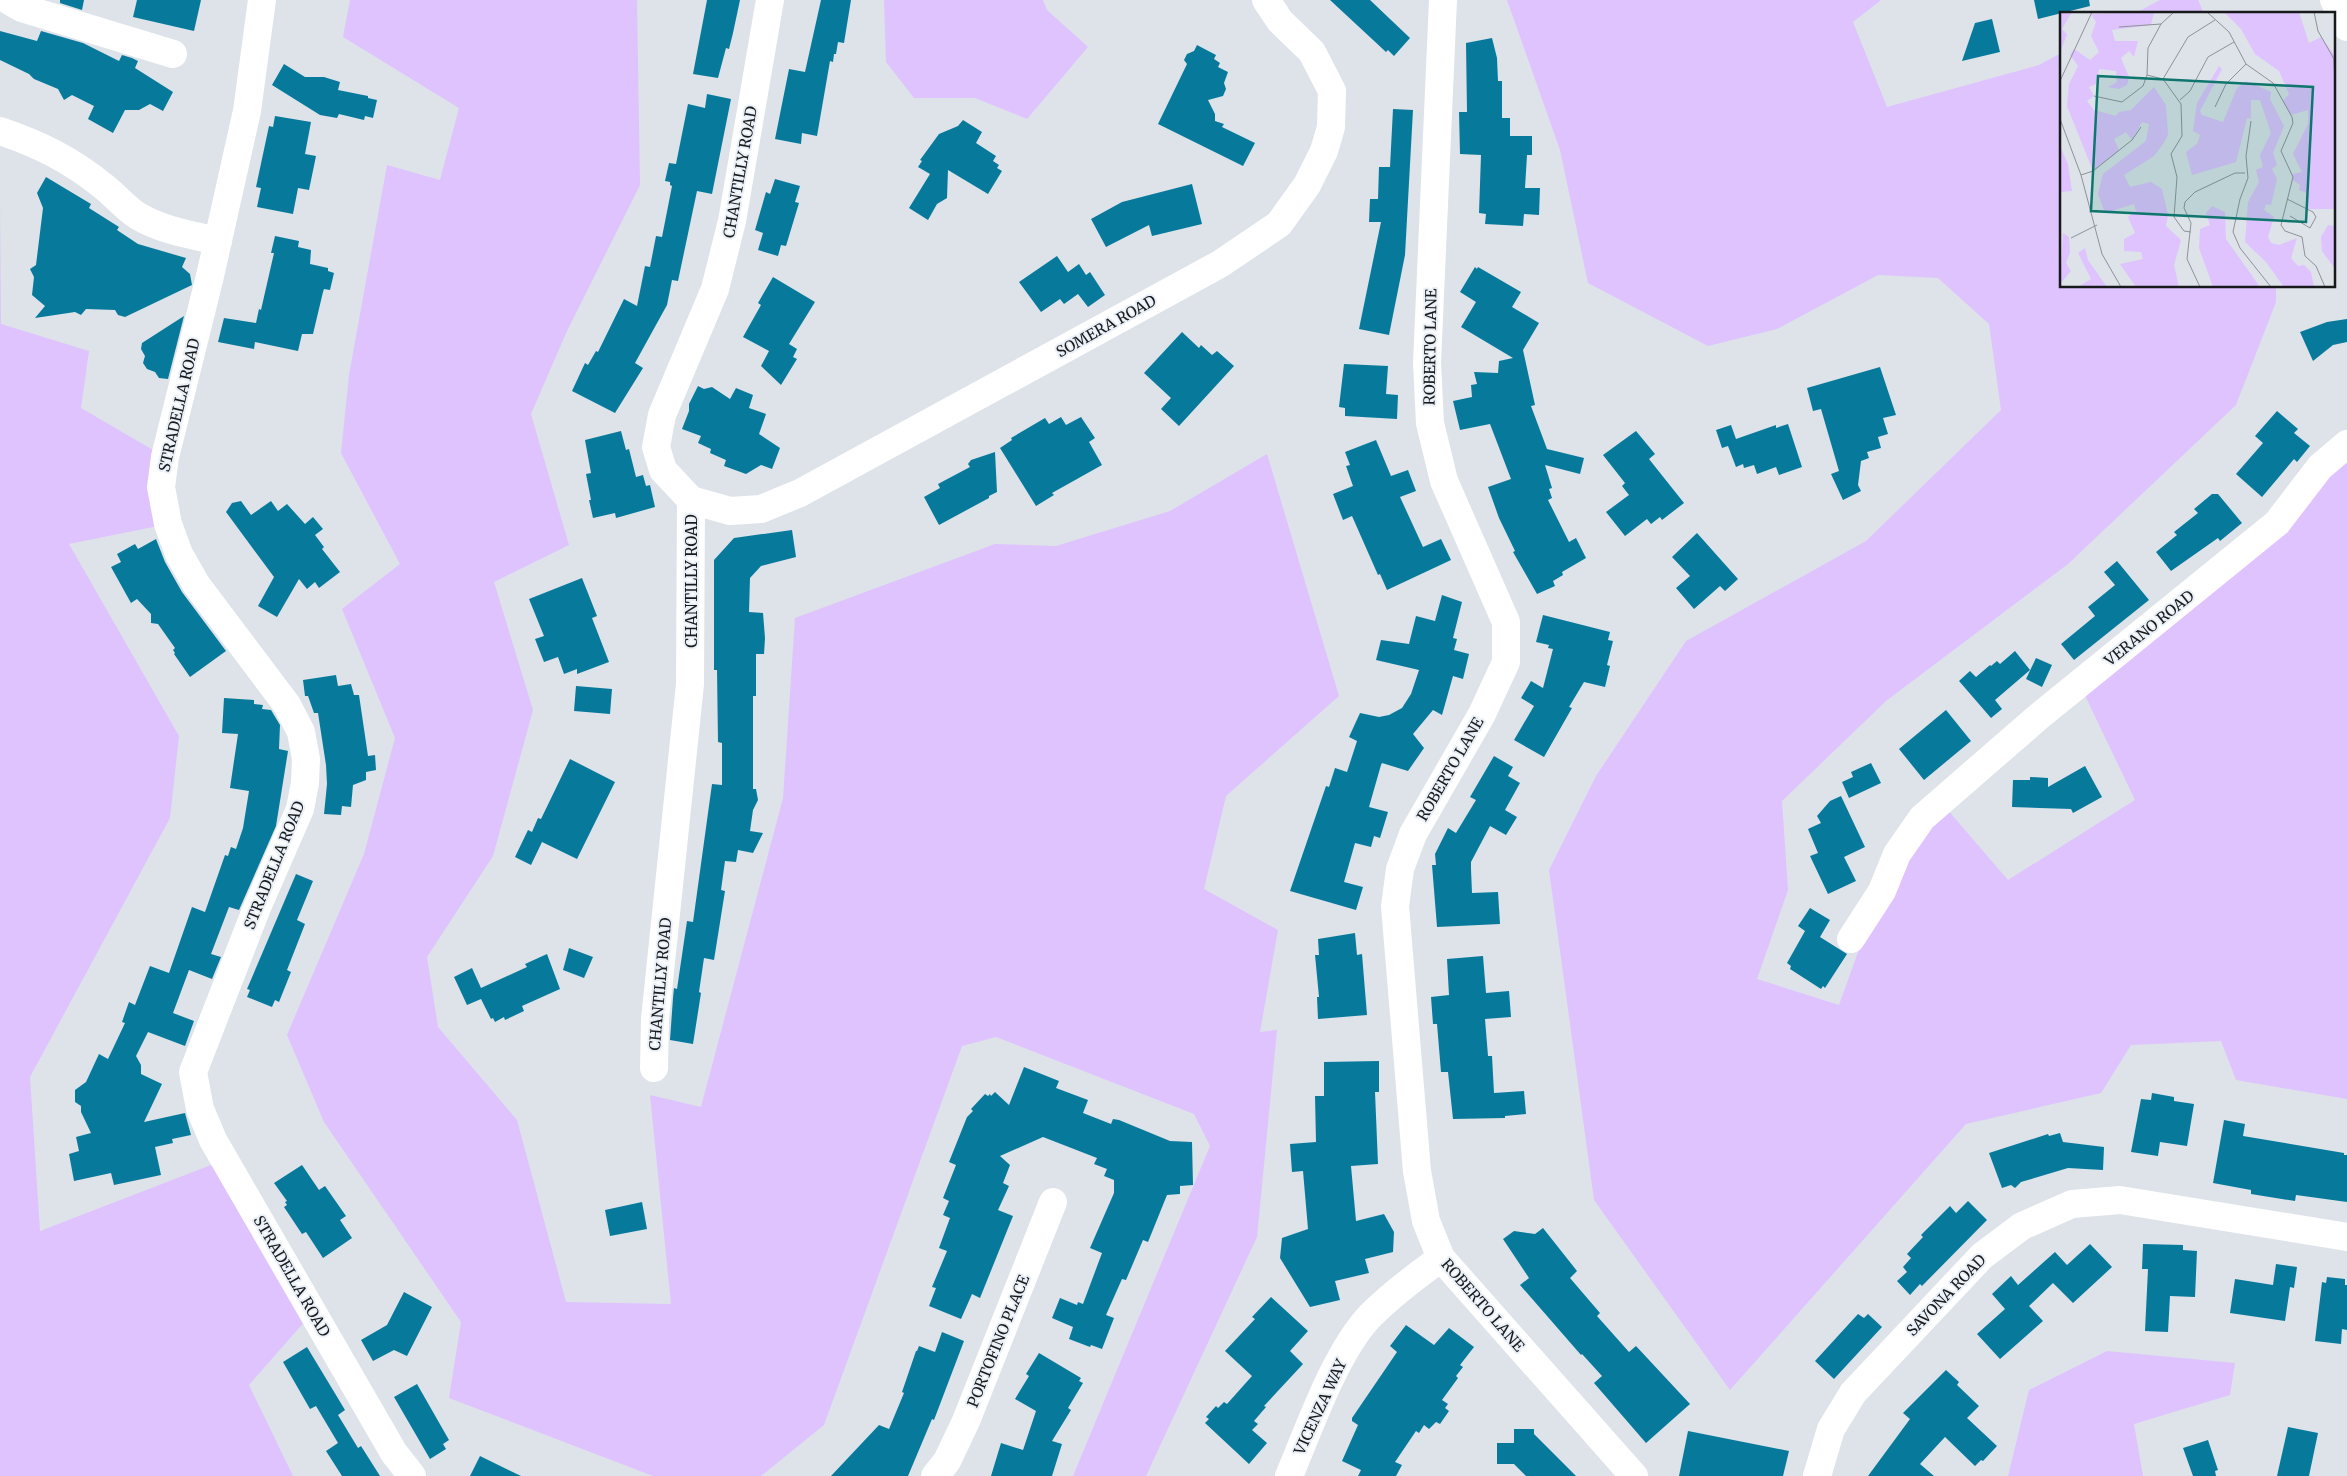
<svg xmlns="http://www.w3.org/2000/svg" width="2347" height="1476" viewBox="0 0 2347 1476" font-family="Merriweather,serif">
	<rect width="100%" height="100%" fill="#dde3e9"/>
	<g fill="#dec3ff">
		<path d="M350,0H637L640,185L567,331L531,414L569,545L494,582L533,710L493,856L427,957L438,1027L517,1120L566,1302L671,1304L650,1095L701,1107L783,798L795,618L995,544L1056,546L1170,511L1267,454L1339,696L1226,796L1204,889L1278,930L1260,1032L1277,1030L1257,1237L1146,1476H1073L1210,1146L1194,1114L996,1037L962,1046L824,1425L761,1476H653L449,1398L461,1322L324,1122L287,1035L364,854L395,738L342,609L400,564L341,453L349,375L387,165L440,180L459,108L343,37Z"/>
		<path d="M884,0H1043L1047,10L1088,47L1027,119L975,98H914L886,62Z"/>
		<path d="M1507,0H1881L1853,22L1887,107L2039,65L2061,53V286H2276V302L2236,405L2068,564L1886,701L1782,801L1788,890L1757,979L1839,1005L1870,919L1940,801L2008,880L2135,800L2079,683L2347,444V1099L2236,1080L2221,1041L2131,1045L2101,1093L1966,1124L1730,1390L1594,1200L1549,870L1596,776L1686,641L1866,541L2001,410L1989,324L1938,278L1878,275L1777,329L1708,346L1588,283L1560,150Z"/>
		<path d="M2160,0H2198L2204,14H2134Z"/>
		<path d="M0,199L1,324L89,351L81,408L165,457L168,524L69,544L179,736L170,818L30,1077L40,1231L224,1160L313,1312L249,1385L293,1476H0Z"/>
		<path d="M2107,1351L2235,1363L2230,1395L2134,1424L2143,1476H2008L2029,1390Z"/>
	</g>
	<g fill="#077a9c">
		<path d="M60,0H84L82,10L60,3Z"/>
		<path d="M137,0H201L194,31L133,17Z"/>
		<path d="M707,0H740L733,33L729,49L726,48L718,78L693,74Z"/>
		<path d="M821,0H851L844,43L838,42L836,54H834L833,62L830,61L817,136L802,133L801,144L775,139L789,69L805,72Z"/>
		<path d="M1330,0H1370L1410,38L1394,56L1388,50L1386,52Z"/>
		<path d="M2034,0H2089L2090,6L2038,19Z"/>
		<path d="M1992,19L2000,52L1962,61L1975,23Z"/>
		<path d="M0,31L37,41L41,31L83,43L119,61L122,55L132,58L138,61L135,68L173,92L163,111L150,104L139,110H125L113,133L88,119L94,106L72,95L64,100L58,89L34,79L29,74L0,60Z"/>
		<path d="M1492,38L1497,58L1498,81H1502V118H1510V136H1532V155H1527L1525,188H1540L1539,215L1524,214L1523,226L1485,224L1486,214L1479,213L1481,155L1460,154L1459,112H1467L1466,43Z"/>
		<path d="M1197,45L1216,55L1214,59L1220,63L1218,67L1228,72L1224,83L1226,89L1223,96L1208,100L1215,114V121L1224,124L1222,127L1255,143L1243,166L1158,124L1187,64L1184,60L1187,54L1194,51Z"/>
		<path d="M284,64L305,77H324L340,82L338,90L368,96V98L377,100L373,118L365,116L364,120L339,114L337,118L320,115L272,85Z"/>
		<path d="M707,94L731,99L712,194L697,191L678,281L672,280L667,305L635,363L643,368L615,413L572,391L585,363L588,365L596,351L598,352L624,299L637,306L645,266L650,267L656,236L662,237L672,186L670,185V182L665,181L669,163L676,164L688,104L705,108Z"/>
		<path d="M1393,109L1413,110L1405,255L1389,335L1359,329L1381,222H1369L1370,199H1378L1379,167H1390Z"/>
		<path d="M275,116L311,122L305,154L316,156L309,190L298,188L293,214L257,207L261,188L256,187L269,126L273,127Z"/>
		<path d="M963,120L982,132L976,143L996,156L993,161L999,165L997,168L1002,171L988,194L948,170L947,198L937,204L928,220L909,208L930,174L918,167L922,161L920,160L939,134L958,126Z"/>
		<path d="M46,177L91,204L89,208L119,227L117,230L138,244L186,258L182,267L190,274L192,285L125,317L118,315L115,310L86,309L81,315L75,312L35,318L45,306L32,295L34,277L30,269L36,265L43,208L37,193Z"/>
		<path d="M775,179L800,186L795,202L799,203L786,246L781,245L778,256L758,250L763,233L755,230L766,192L770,194Z"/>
		<path d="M1192,184L1202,224L1152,236L1149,225L1106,247L1091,219L1122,202Z"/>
		<path d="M275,236L299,241L298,247L311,250L310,264L328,268V271L334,273L330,290L324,289L323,292L313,334H302L298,351L255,342L254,349L218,342L224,318L256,323L259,309L261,310L274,253H271Z"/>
		<path d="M1057,256L1068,272L1079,264L1086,275L1090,272L1105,295L1088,307L1078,294L1064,304L1060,299L1041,312L1019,282Z"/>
		<path d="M1475,267L1477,269L1478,267L1521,292L1512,307L1539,323L1523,350L1535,405L1531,406L1547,449L1584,458L1580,474L1545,465L1552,488L1549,489L1552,498L1548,500L1569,542L1576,538L1586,558L1562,572L1563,575L1553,581L1555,586L1537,594L1513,552L1515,551L1499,518L1488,487L1511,479L1490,424L1460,430L1453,401L1472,397L1471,385L1477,384L1474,372L1498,373L1499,361L1513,358L1461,327L1476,302L1460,292Z"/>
		<path d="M773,277L815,302L789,344L797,349L793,357L797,359L781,385L761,366L769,351L743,337L761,305L758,303Z"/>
		<path d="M184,316L168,379L159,378L155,372L147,369L143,363L145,356L141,349L142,343Z"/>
		<path d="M2347,319V342L2333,345L2313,361L2300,332L2327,322Z"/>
		<path d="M1182,332L1199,348L1201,345L1212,355L1217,351L1234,366L1179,426L1161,409L1171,398L1144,373Z"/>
		<path d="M1344,364L1388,366L1386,394L1398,395L1397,419L1345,416V408L1339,407Z"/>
		<path d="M1880,367L1896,415L1883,418L1888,434L1878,437L1881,448L1867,452L1869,458L1861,461L1858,485L1861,491L1843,500L1831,474L1839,471L1821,409L1813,411L1807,388Z"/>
		<path d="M698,386L704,389L712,387L730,399L736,388L753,395L749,408L766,414L759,434L780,448L772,469L761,465L746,474L724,466L726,460L710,453L711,449L698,443L701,436L682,429L689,411V404Z"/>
		<path d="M2277,411L2298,429L2294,433L2310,446L2297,462L2294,459L2262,497L2236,474L2263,443L2255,436Z"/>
		<path d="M1061,417L1066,425L1081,417L1095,438L1089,442L1102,465L1052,493L1054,495L1036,506L1000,448L1012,440L1011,438L1045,418L1049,424Z"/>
		<path d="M1788,424L1802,467L1779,475L1776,467L1757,474L1754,465L1744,468L1743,464L1736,467L1728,446L1722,448L1716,430L1731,425L1736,439L1776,425V428Z"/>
		<path d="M621,431L626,450L629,449L636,477L643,475L646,486L650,485L655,507L616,518L615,513L593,518L589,500H591L586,474L591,473L585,440Z"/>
		<path d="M1636,431L1655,454L1649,459L1684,503L1662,520L1660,517L1651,524L1647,519L1625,536L1606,512L1629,495L1622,486L1625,483L1603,455Z"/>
		<path d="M1376,440L1391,476L1408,470L1416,491L1400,497L1423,547L1441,539L1451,560L1387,590L1380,574L1378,575L1352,516L1343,520L1333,494L1353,486L1346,466L1350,465L1345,452Z"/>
		<path d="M995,452L997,492L989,496V498L939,525L924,497L940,488L938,484L970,467L968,464L971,460Z"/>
		<path d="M2212,494H2218L2242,523L2220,541L2218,538L2171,571L2156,552L2177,535L2174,532L2198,513L2194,509Z"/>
		<path d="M241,501L251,515L271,501L278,511L287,504L305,524L313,517L323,529L315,535L324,547L322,549L340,572L319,588L315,582L307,589L299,579L277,617L258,606L274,577L226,512L232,503Z"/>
		<path d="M792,530L796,557L761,566L750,578L749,612L763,613L765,638L764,654H756V696H753V789H756L758,800L753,810L750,831L763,833L753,853L738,850L736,862L725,861L721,890L725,891L714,960L704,958L699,992L701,993L693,1044L670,1040L673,998L674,988L677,989L687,921L693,922L712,784L722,785V743L718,742L717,670H714V560L734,538Z"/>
		<path d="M1697,533L1738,579L1725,591L1720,586L1694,609L1676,588L1690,576L1672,557Z"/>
		<path d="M156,539L165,562L182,592L226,651L190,677L174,654L175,653L173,650L175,648L158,624L151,623V614L137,599L131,603L111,567L121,562L117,554L135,544L138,549Z"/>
		<path d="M2117,561L2149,600L2074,660L2061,644L2095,616L2088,607L2115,585L2104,572Z"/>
		<path d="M582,578L597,616L592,618L609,662L577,674V669L564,674L558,657L544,662L535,639L544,636L529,599Z"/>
		<path d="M1442,595L1462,602L1453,638L1457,639L1454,650L1469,654L1463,679L1453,676L1442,715L1433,710L1413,734L1424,748L1408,771L1382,763L1381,765L1369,807L1388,812L1380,838L1374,836L1371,847L1355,843L1344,882L1363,887L1356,910L1290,891L1326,786L1329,787L1335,768L1347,772L1357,741L1349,737L1360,713L1379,717L1389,715L1402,708L1411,694L1419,670L1376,660L1381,640L1409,644L1416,616L1435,621Z"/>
		<path d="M1543,615L1610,632L1608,640L1613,641L1607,665L1610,666L1605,687L1584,682L1569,707L1572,708L1544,757L1514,740L1534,706L1521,698L1531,681L1543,688L1553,649L1548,648L1549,645L1536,642Z"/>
		<path d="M2015,651L2030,670L1995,700L2002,709L1991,718L1959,681L1970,671L1976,677L1990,665L1991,666L1997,661L2000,664Z"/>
		<path d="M2036,658L2052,665L2042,687L2026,679Z"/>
		<path d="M336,675L338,686L351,684L354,695H359L368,756L375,755L376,770L366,772V780L353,785L351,807L342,806L341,815L324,814L327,784L326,765L318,713H314L308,696H305L303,680Z"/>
		<path d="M576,686L612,689L610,714L574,711Z"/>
		<path d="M224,698L254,700V704L263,705L262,709L271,710L280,725L279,749L288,751L276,826L239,910L229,907L211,954L221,957L212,979L189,970L173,1013L194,1021L185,1046L148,1032L136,1056L141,1065V1074L162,1084L144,1122L185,1113L191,1135L172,1139L173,1143L155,1147L161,1175L114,1185L111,1173L74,1181L69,1154L79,1151L76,1137L91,1133L81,1112V1106L75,1102V1090L86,1082L99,1054L108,1059L125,1023L122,1022L129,1002L135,1005L150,966L169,973L192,907L205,912L225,855L228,856L231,847L236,849L243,828L249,791L230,788L238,734L222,733Z"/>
		<path d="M1946,710L1971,741L1924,780L1899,749Z"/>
		<path d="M1494,756L1513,767L1508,776L1520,783L1505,810L1517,817L1506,835L1490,826L1471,862V869L1472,893L1498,892L1500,924L1437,927L1432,865H1436L1435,854L1448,828L1456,833L1476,800L1470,797Z"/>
		<path d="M570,759L615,782L577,859L542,842L531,865L515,857L528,830L532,832L538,818L541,819Z"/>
		<path d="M1871,763L1881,783L1849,798L1842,782L1853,777L1851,772Z"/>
		<path d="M2085,766L2102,797L2073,813L2071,809L2012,807L2013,780H2030V777L2048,778V787Z"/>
		<path d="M1841,796L1865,847L1844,857L1856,881L1828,894L1810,856L1818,853L1808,829L1821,823L1817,816L1830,801Z"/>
		<path d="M296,874L313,881L297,920L305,924L287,970L291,972L279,1002L275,1000L272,1007L247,997L250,990L247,989Z"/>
		<path d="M1810,908L1830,920L1820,937L1847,954L1825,988L1823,986L1821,989L1790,969L1791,966L1787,963L1805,931L1798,926Z"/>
		<path d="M1355,933L1357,955L1362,954L1367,1015L1318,1019L1317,997H1319L1315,955H1319L1318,939Z"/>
		<path d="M569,948L593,957L584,978L563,970Z"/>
		<path d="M547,954L560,989L522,1006L524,1011L505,1020L504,1017L495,1022L493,1018L491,1019L481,999L467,1005L454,977L472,968L481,988L527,967L525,964Z"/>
		<path d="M1483,956L1486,993L1509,991L1511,1017L1485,1019L1488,1056H1492L1494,1093L1524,1091L1526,1114L1505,1116V1118L1453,1119L1448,1072H1441L1437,1024H1433L1431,997L1449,995L1447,959Z"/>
		<path d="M1379,1061V1092H1375L1378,1164L1351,1166L1356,1221L1384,1214L1394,1232L1393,1252L1365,1259L1369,1273L1335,1281L1340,1300L1310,1307L1280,1258L1282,1238L1308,1229L1303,1171L1292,1172L1290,1144L1316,1142L1315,1096H1324V1062Z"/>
		<path d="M1024,1067L1059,1081L1056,1088L1088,1100L1083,1113L1111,1124L1113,1119L1119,1120L1170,1141L1192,1142L1193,1185L1180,1186V1194L1167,1195L1148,1242L1143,1240L1126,1280L1122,1279L1106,1315L1114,1318L1102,1349L1091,1345L1090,1347L1069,1339L1073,1327L1052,1318L1060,1298L1077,1305L1078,1302L1083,1304L1102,1253L1090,1248L1114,1193V1180L1104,1176L1107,1169L1094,1164L1097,1158L1043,1137L1000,1156L1010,1165L1003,1183L1009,1186L998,1210L1013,1216L980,1298L972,1294L961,1319L929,1306L936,1288L932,1287L947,1251L939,1248L950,1218L943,1215L949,1201L943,1198L956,1165L949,1162L967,1117L973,1111L971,1109L985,1094L988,1096L990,1094L991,1096L995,1092L1009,1105Z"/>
		<path d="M2152,1093L2174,1097V1101L2194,1104L2187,1146L2160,1142L2158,1156L2131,1152L2141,1099L2151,1100Z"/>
		<path d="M2224,1120L2245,1124L2243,1136L2344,1153V1155H2347V1202L2296,1195L2295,1201L2251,1194V1190L2213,1183Z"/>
		<path d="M2060,1133L2063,1142L2104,1147L2103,1170L2068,1168L2021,1182L2015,1188L2011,1185L2002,1188L1989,1153L2048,1134L2049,1136Z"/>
		<path d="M302,1165L319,1190L325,1186L346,1216L340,1220L352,1238L323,1258L306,1232L302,1234L284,1207L287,1205L285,1202L287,1201L274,1183Z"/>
		<path d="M1968,1201L1987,1220L1922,1286L1920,1284L1910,1295L1897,1281L1907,1272L1903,1267L1911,1258L1907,1254L1923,1237L1921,1235L1950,1206L1956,1213Z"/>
		<path d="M642,1202L647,1229L610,1236L605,1210Z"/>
		<path d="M1543,1228L1577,1271L1570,1278L1600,1313L1597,1316L1629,1352L1636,1346L1690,1404L1646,1443L1594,1383L1602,1376L1582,1354L1581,1355L1520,1285L1529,1278L1503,1239L1514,1231L1535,1234Z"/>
		<path d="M2090,1244L2112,1267L2073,1303L2053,1283L2029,1306L2043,1321L2000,1359L1977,1334L2005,1309L1992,1294L2011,1276L2018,1285L2055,1252L2067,1265Z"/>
		<path d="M2143,1244L2183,1245V1250L2197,1251L2195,1297L2170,1296L2168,1332L2145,1331L2148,1269H2142Z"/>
		<path d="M2276,1264L2297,1267L2294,1288L2290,1287L2285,1321L2230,1313L2235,1279L2273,1285Z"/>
		<path d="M2327,1277L2345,1279V1285H2347V1330L2342,1329L2341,1344L2315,1341L2322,1282L2326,1283Z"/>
		<path d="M404,1292L432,1307L407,1356L394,1350L373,1361L361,1340L387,1325Z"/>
		<path d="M1271,1297L1308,1331L1290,1351L1303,1364L1264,1406L1266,1407L1254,1421L1258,1424L1252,1430L1267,1443L1249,1464L1205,1423L1209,1419L1206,1417L1216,1406L1218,1408L1224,1402L1227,1404L1252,1376L1225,1351L1255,1319L1252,1317Z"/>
		<path d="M1858,1314L1864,1318L1868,1314L1882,1327L1834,1379L1815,1361Z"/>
		<path d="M1406,1325L1434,1345L1449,1328L1474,1347L1460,1365L1463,1367L1456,1376L1458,1378L1442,1400L1448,1404L1445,1408L1449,1411L1440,1424L1436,1422L1429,1429L1424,1425L1419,1433L1416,1431L1395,1462L1402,1465L1396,1476H1358L1361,1470L1342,1461L1358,1425L1352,1421V1418L1397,1352L1390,1346Z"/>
		<path d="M942,1332L964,1341L934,1420L932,1419L908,1476H831L879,1425L889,1429L904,1393L902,1392L916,1351H917L919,1346L935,1352Z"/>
		<path d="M307,1347L345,1410L338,1415L358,1448L361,1446L380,1476H342L326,1451L338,1443L316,1406L310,1409L283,1362Z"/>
		<path d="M1039,1353L1081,1378L1079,1381L1083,1383L1068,1408L1071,1410L1052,1441L1062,1444L1052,1476H991L1001,1443L1023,1450L1036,1411L1015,1399L1029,1376L1026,1374Z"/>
		<path d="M1946,1370L1959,1382L1957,1385L1979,1406L1967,1418L1997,1446L1983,1461L1981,1460L1975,1466L1945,1437L1920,1464L1934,1476H1868L1910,1419L1903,1413Z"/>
		<path d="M417,1384L449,1440L443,1444L446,1449L430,1459L394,1397Z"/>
		<path d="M2288,1427L2318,1433L2309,1476H2277Z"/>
		<path d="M1514,1429H1534V1434L1576,1476H1526L1514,1464H1497V1443H1514Z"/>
		<path d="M1688,1431L1789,1451L1783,1476H1679Z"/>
		<path d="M2208,1440L2218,1470L2215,1471L2216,1476H2193L2183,1448Z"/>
		<path d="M480,1456L521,1476H470Z"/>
	</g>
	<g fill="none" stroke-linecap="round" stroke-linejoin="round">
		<g stroke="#fff" stroke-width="28">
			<path d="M8,0L22,8L173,54"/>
			<path d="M262,0L247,111L210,276L165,457L161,487L168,524L179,554L196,584L287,705L301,732L306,759L305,783L300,809L256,910L193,1072L200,1109L213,1140L394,1453L412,1476"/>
			<path d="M1443,0L1427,363L1430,423L1444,481L1506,622V662L1482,714L1413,834L1400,869L1395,906L1417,1171L1426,1221L1441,1258L1634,1476"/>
			<path d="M2334,0L2347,27"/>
			<path d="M0,131C39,144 71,160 103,186C115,195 125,208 138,216C161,230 192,235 218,241"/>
			<path d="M691,500L730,511L761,509L800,493L1220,264L1279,224L1307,185L1324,151L1331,127L1332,91L1312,52L1280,21L1266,0"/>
			<path d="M1851,939L1882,891L1897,854L1922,818L2037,718L2277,523L2320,467L2347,444"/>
			<path d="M654,1068L655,1019L690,684L691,500L663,470L656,447L662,415L715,289L732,221L770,0"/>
			<path d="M935,1476L947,1461L966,1421L1053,1202"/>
			<path d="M1289,1476C1309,1429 1335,1353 1370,1316C1392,1294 1416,1276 1441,1258"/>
			<path d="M1817,1476L1831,1429L1853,1393L1982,1256L2022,1226L2072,1204L2120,1200L2347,1237"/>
		</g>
	</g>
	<g text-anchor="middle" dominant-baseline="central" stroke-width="4" stroke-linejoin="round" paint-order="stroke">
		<g font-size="15" fill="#17191b" stroke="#eaf0f7">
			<text transform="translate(740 172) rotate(-80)">CHANTILLY ROAD</text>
			<text transform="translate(1106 326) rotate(-29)">SOMERA ROAD</text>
			<text transform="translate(1430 347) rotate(-89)">ROBERTO LANE</text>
			<text transform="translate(179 405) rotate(-77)">STRADELLA ROAD</text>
			<text transform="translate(691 581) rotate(-90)">CHANTILLY ROAD</text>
			<text transform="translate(2149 628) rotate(-39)">VERANO ROAD</text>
			<text transform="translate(1450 769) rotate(-60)">ROBERTO LANE</text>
			<text transform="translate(274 865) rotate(-68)">STRADELLA ROAD</text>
			<text transform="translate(660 984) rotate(-85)">CHANTILLY ROAD</text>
			<text transform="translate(292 1276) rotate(60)">STRADELLA ROAD</text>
			<text transform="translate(1946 1295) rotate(-46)">SAVONA ROAD</text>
			<text transform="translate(1483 1305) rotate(49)">ROBERTO LANE</text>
			<text transform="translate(998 1341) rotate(-68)">PORTOFINO PLACE</text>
			<text transform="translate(1320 1407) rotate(-65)">VICENZA WAY</text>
		</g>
	</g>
	<g transform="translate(2060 12)">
		<rect width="275" height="275" fill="#dde3e9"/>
		<path d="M0,0H12L2,17L7,22L0,41ZM94,0L91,13L52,18L55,29H78L74,45L69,39L61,46L69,65L67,73L59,77L48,75L57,70L56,59L39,57L36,72L29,75L34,84L27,89L34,98L56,104L59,100L71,98L94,75L106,93L108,123L103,132L94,144L64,163L70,175L91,170L102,177L108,203L106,214L121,228L114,253L119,275H76L60,252L83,247L81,240L64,239V227L75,221L68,205L76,199L74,192L45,201L38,182L43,162L86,129L89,112L82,110L72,128L66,120L54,127L59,138L33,159L7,94L9,72L18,54L10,43L14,37L30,48L39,40L31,24L36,10L31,2ZM164,0H239L249,31L261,25L275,44V197H246L247,181L239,178L240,173L233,168V162L242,160L233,142L248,112V98L231,103L223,89L229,82L219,59L195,42L181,17ZM159,54L162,57L140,99L142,103L163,110L177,76L186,69L211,80L210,87L224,114L213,141L217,153L212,157L217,167L211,193L206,192L204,198L214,205L208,225L211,231L219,233L237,226L231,246L238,254L244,253L251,260L254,275H224L206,250L185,230L188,190L199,170L196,158L203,155L200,143L211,121L200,88H191V107L187,106L176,150L132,163L126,140L137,132L140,123L133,119L137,91ZM0,134L8,152L12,179L0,180ZM152,194L165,200L166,227L200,275H153L139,236L140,217L150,213L146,201ZM268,213L275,214V257L262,239L261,225ZM3,221L9,225L10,241L6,251L11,259L1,271L3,275H0ZM25,236L28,248L47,275H18L31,267L18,241Z" fill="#dec3ff"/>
		<path fill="none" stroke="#8e9297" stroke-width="1" d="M147,0L169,20L186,52L213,71L232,105L233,111L221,139L233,165L221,213L225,219L242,225L245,244L256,254L265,275M254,0L258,19L274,47L275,72M59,15L101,12M87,63L103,67L121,92L122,124L111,142L117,165L114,205L124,219L131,220M103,67L128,25L155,8M0,69L32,0M34,84L62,90L83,74L87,63L88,36L101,12L114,0M120,88L130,79L148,45L174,30M155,95L166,72L186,52M0,107L21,163L42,242L61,275M191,109L186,144L188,166L180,187L173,220L180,236L211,275M21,163L33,159L72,128L81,115M227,187L253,200L256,205L250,216L230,204M11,226L37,213M140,275L127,247L131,211L124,196L125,190L135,180L175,161H185"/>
		<path fill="#0f766e" fill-opacity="0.15" stroke="#0f766e" stroke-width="2.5" d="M38,64L253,75L246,210L31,199Z"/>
		<rect width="275" height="275" fill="none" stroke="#17191b" stroke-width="2.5"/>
	</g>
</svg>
